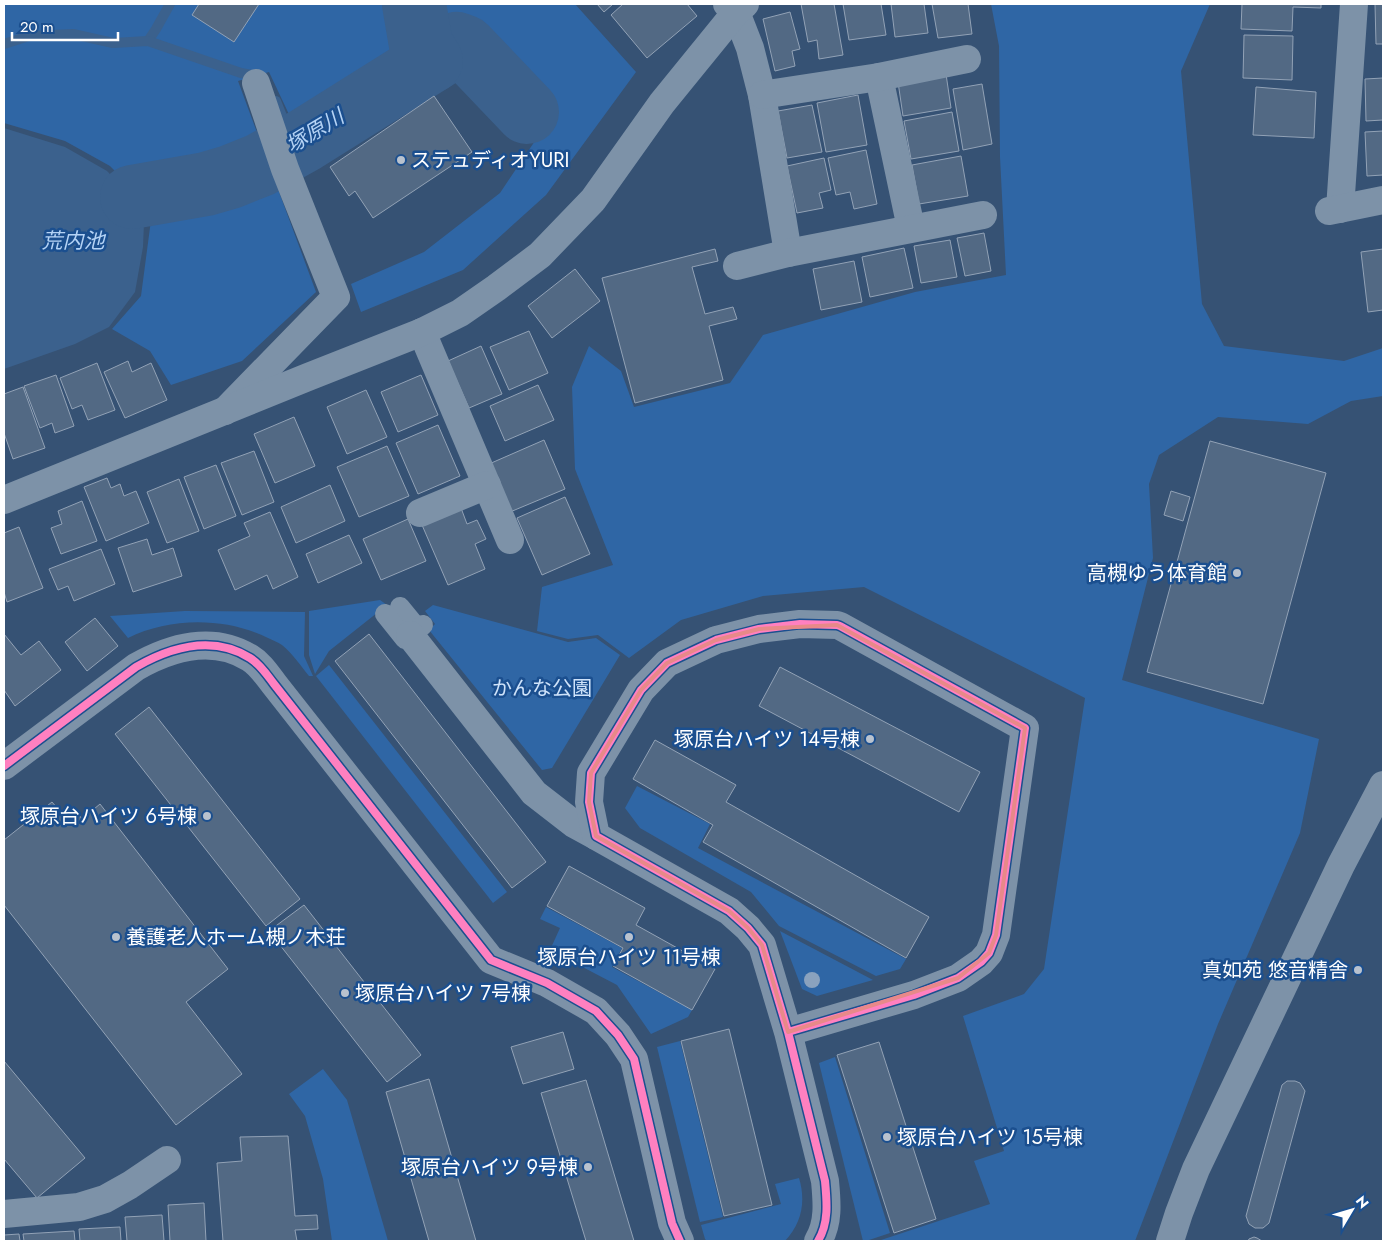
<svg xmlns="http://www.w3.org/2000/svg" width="1387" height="1245" viewBox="0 0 1387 1245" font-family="Jost,'Noto Sans JP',sans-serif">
	<rect width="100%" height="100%" fill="#365274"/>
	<g fill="#2f66a5">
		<path d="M4,4H575L636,72L546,195L463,270L361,312L351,284L424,252L500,193L541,132L535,110L470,39L457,33L426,38L313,112L301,129L295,127L269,72L238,81L316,292L242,361L171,385L150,351L112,329L141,296L151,220L134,190L110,166L65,141L4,123Z"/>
		<path d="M991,4H1210L1181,71L1202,304L1224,346L1344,361L1383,348V396L1351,401L1308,424L1218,417L1159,455L1149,484L1153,558L1122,680L1319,739L1300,833L1218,1024L1135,1241H878L990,1204L974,1161L1004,1151L963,1016L1024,994L1044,969L1085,698L864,587L763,596L681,620L629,658L598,635L568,639L537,631L542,587L613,565L575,469L572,387L589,346L621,371L634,407L730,383L763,335L915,292L1006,275L1000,157L999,46Z"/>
		<path d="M380,600L387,605L329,651L315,674L309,655V611Z"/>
		<path d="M433,605L568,642L596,638L620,655L552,768L542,770L429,630L435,624L425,611Z"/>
		<path d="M185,611L305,612L304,656L313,676H309C301,666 293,654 282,645C278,642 272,640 268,638C226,617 170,617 128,638L110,616Z"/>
		<path d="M329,665L507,892L493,903L316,676Z"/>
		<path d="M637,786L710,824L698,848L906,959L900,969L876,976L779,926L751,892L640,828L625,808Z"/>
		<path d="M546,907L622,948L612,967L692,1010L688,1017L651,1034L617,985L550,950L560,928L540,919Z"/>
		<path d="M780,931L873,980L817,996L802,989Z"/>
		<path d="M680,1041L723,1217L700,1222L657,1047Z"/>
		<path d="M835,1057L890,1233L866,1241H863L819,1063Z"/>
		<path d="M323,1069L347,1100L388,1241H332L323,1179L305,1116L289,1094Z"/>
		<path d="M799,1178C806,1201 802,1223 785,1241H707L705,1239L701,1225L781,1204L775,1184Z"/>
	</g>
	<g fill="#3b618d">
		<path d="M421,45C434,47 440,49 447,60L444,69L438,80L330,153L319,152L305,140V132L316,114Z"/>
		<path d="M4,128L65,147L107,171L132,197L144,222L143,247L135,292L109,327L75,344L4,369Z"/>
	</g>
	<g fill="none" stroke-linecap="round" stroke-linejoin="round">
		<g stroke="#3b618d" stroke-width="10">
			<path d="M148,41L156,29L170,4"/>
			<path d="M4,44L29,36L73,34L113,43L148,41L241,73L259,76"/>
			<path d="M276,101L294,146"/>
		</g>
		<g stroke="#3b618d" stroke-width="64">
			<path d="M431,61L457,44L465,47L527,112"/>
			<path d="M132,197L206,184L230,177L260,165L305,140L431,61L421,45L414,4"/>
		</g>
	</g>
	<g fill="#526984" stroke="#92a2b6">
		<path d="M199,4H259L234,42L192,15Z"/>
		<path d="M597,4H613L604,12Z"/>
		<path d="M623,4H687L697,16L647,58L611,15Z"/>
		<path d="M801,4H834L843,55L819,59L817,40L808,42Z"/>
		<path d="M843,4H881L886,35L849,40Z"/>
		<path d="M891,4H924L928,33L895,37Z"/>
		<path d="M932,4H968L972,34L938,38Z"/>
		<path d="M1242,4H1321V8L1293,7L1292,31L1241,29Z"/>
		<path d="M1375,4H1383V44H1376Z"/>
		<path d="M790,12L800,49L792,51L795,66L775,71L763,19Z"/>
		<path d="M1244,35L1293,36L1292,80L1243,78Z"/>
		<path d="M946,74L951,108L903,116L898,82Z"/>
		<path d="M1383,78V120L1366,121L1365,79Z"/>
		<path d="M982,84L992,144L963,150L953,89Z"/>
		<path d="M1256,87L1316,92L1314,138L1253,135Z"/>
		<path d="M858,95L867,145L826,152L817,103Z"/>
		<path d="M434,96L472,152L373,218L355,191L349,196L330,167Z"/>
		<path d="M812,105L822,152L787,158L778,111Z"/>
		<path d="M952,112L959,151L911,159L904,121Z"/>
		<path d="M1383,131V175L1367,176L1365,132Z"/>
		<path d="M866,150L877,204L854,209L850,192L836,195L828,158Z"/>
		<path d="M961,156L968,196L919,204L912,165Z"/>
		<path d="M824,158L831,190L819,193L823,208L797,213L787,166Z"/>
		<path d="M984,233L991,271L965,276L957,238Z"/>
		<path d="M950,240L957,277L921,283L914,246Z"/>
		<path d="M904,248L913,288L870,297L862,257Z"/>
		<path d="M715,249L718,261L692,267L705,314L733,307L737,319L709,326L723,380L635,403L602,278Z"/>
		<path d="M1383,249V310L1368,312L1361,252Z"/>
		<path d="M854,261L862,302L821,310L813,269Z"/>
		<path d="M575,269L600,301L552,338L528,306Z"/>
		<path d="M529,331L548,373L509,390L490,347Z"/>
		<path d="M481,346L502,394L469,408L448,361Z"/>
		<path d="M128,361L132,372L151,363L167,400L125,418L104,372Z"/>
		<path d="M97,363L115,410L88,420L82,405L72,409L60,378Z"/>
		<path d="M56,375L74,426L55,433L52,423L40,428L24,386Z"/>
		<path d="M421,375L438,415L398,432L381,392Z"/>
		<path d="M538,385L554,420L505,441L490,406Z"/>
		<path d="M23,387L45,448L13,459L4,433V394Z"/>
		<path d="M366,390L387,437L347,454L327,407Z"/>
		<path d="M294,417L315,466L275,483L254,434Z"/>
		<path d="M438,425L460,476L418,494L396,443Z"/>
		<path d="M544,440L565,489L510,512L489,464Z"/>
		<path d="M1210,441L1326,473L1263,704L1147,672Z"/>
		<path d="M387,446L409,496L359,517L337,467Z"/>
		<path d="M254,451L274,502L242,515L221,463Z"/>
		<path d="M216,465L236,516L204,529L184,477Z"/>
		<path d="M107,478L111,488L120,484L124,496L136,491L149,523L106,541L84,487Z"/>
		<path d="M179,479L199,531L167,543L147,492Z"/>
		<path d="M330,485L345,521L296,543L281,507Z"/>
		<path d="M1171,491L1190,497L1183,521L1164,515Z"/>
		<path d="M565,497L590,554L542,575L517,518Z"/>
		<path d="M82,501L97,541L61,554L51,528L62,524L58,511Z"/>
		<path d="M461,508L467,524L477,520L486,539L475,544L485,569L448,585L422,525Z"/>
		<path d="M270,512L298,577L273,589L267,575L235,590L218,550L250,536L244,523Z"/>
		<path d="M408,519L426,561L381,580L363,539Z"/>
		<path d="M19,527L43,588L7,602L4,592V533Z"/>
		<path d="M349,535L362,563L318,583L306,554Z"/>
		<path d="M147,539L152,555L173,548L182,576L133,592L118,548Z"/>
		<path d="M101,549L115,584L74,601L68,586L58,590L49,569Z"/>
		<path d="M95,618L118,646L87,671L65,642Z"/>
		<path d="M4,634L21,655L39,641L61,670L15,706L4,690Z"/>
		<path d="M369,634L546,862L512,888L335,661Z"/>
		<path d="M780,667L980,772L959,812L759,706Z"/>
		<path d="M149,707L300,899L266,926L115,734Z"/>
		<path d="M655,740L736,785L726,802L929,917L906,958L703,842L713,825L633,779Z"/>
		<path d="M52,802L63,815L73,807L82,819L100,804L228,969L186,1002L242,1074L176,1125L4,905V840Z"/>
		<path d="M569,866L645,908L636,925L715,969L692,1010L613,966L623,948L547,906Z"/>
		<path d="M304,905L421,1055L387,1082L269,931Z"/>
		<path d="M729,1029L772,1205L724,1216L681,1041Z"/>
		<path d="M563,1032L574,1069L523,1084L511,1047Z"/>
		<path d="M879,1042L936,1219L894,1233L837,1055Z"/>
		<path d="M4,1061L85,1158L37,1198L4,1159Z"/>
		<path d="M429,1079L476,1241H429L386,1092Z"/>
		<path d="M586,1080L634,1241H586L541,1093Z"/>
		<path d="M1287,1081H1295L1300,1083L1305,1091L1269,1223L1263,1228H1255L1249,1224L1246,1216L1282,1085Z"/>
		<path d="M288,1136L295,1216L317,1215L318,1229L295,1230L297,1241H223L217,1163L242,1161L240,1137Z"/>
		<path d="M204,1203L206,1241H170L168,1205Z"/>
		<path d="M162,1215L164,1241H127L125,1217Z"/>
		<path d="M120,1227L121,1241H80L79,1229Z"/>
		<path d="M74,1231L75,1241H24L23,1234Z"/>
		<path d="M19,1234L20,1241H4V1235Z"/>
		<path d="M1254,1237L1257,1238L1262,1241H1248L1249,1239Z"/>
	</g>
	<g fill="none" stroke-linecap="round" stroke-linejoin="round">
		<g stroke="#7d92a8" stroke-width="20">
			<path d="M400,607L418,629"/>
			<path d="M385,614L405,639L423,625"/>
		</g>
		<g stroke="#7d92a8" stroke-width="28">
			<path d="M727,4L736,12L750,48L762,95L788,253"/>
			<path d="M879,77L911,228"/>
			<path d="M762,95L879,77L967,59"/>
			<path d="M1340,209L1354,4"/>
			<path d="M1329,211L1383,200"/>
			<path d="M737,266L788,253L983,215"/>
			<path d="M422,332L510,540"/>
			<path d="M225,411L336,297L285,169L256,83"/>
			<path d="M420,513L487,485"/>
			<path d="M410,635L534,793L574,824L596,836"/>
			<path d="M4,766L136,667C171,647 213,635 250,658C260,664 267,675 274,684L491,960L547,983L596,1011L618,1035L634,1059L672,1223L680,1241"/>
			<path d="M788,1032L762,945L748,928L729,911L596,836L589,802L591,773L641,690L667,663L716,640L759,629L800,624L837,625L840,626L1025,728L996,935L989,953L981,962L958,978L914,995L788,1032L825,1181C827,1202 829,1223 818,1241"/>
			<path d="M4,1214L79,1207L105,1199L130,1185L167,1160"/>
		</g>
		<g stroke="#7d92a8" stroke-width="28">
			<path d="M4,500L308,377L422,332L460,313L496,288L540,255L593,200L662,103L736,12L745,4"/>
			<path d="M1170,1241L1179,1213L1196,1169L1341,865L1383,785"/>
		</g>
		<g stroke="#1b4f8f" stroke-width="11">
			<g id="cycleway">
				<path d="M4,766L136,667C171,647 213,635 250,658C260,664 267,675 274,684L491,960L547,983L596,1011L618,1035L634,1059L672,1223L680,1241"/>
				<path d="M788,1032L762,945L748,928L729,911L596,836L589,802L591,773L641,690L667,663L716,640L759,629L800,624L837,625L840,626L1025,728L996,935L989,953L981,962L958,978L914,995L788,1032L825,1181C827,1202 829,1223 818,1241"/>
			</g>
		</g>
		<use href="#cycleway" stroke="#ff80c0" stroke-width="8"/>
	</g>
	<circle fill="#8aa2be" cx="812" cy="980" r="8"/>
	<path fill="none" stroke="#e88989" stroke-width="4" stroke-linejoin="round" d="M837,625L1025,728L996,935L989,953L958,978L788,1032L762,945L748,928L729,911L596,836L589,802L591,773L641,690L667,663L716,640L759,629Z"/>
	<g fill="#b9c2ce" stroke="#1b4f8f" stroke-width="2">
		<circle cx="401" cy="160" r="5"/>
		<circle cx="1237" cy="573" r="5"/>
		<circle cx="870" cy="739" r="5"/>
		<circle cx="207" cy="816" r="5"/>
		<circle cx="116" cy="937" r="5"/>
		<circle cx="629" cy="937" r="5"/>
		<circle cx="1358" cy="970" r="5"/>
		<circle cx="345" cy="993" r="5"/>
		<circle cx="887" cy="1137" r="5"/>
		<circle cx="588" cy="1167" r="5"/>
	</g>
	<g text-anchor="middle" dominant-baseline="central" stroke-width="5" stroke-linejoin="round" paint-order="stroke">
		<g font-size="20" fill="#fff" stroke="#1b4f8f" text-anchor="end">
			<text x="411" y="160" text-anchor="start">ステュディオYURI</text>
			<text x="1227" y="573">高槻ゆう体育館</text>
			<text x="860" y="739">塚原台ハイツ 14号棟</text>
			<text x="197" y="816">塚原台ハイツ 6号棟</text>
			<text x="126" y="937" text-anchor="start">養護老人ホーム槻ノ木荘</text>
			<text x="629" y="957" text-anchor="middle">塚原台ハイツ 11号棟</text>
			<text x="1348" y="970">真如苑 悠音精舎</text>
			<text x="355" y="993" text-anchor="start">塚原台ハイツ 7号棟</text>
			<text x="897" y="1137" text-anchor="start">塚原台ハイツ 15号棟</text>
			<text x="578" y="1167">塚原台ハイツ 9号棟</text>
		</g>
		<g font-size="20" fill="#cfe3fa" stroke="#1b4f8f">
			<text x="542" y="688">かんな公園</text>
		</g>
		<g font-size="21" font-style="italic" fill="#b5d3f5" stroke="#1b4f8f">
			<text transform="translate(315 131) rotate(-31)">塚原川</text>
			<text x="73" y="241">荒内池</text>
		</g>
	</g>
	<rect width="1387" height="1245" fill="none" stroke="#ffffff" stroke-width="10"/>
	<g transform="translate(1352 1210) rotate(52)" stroke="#1b4f8f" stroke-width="4" paint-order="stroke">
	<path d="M0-4L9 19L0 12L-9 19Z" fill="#ffffff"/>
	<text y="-8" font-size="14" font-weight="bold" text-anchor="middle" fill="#ffffff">N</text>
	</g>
	<path d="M12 32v8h106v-8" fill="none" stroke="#ffffff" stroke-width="2.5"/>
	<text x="20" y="32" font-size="15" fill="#ffffff" stroke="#1b4f8f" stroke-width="4" paint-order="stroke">20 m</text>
</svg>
